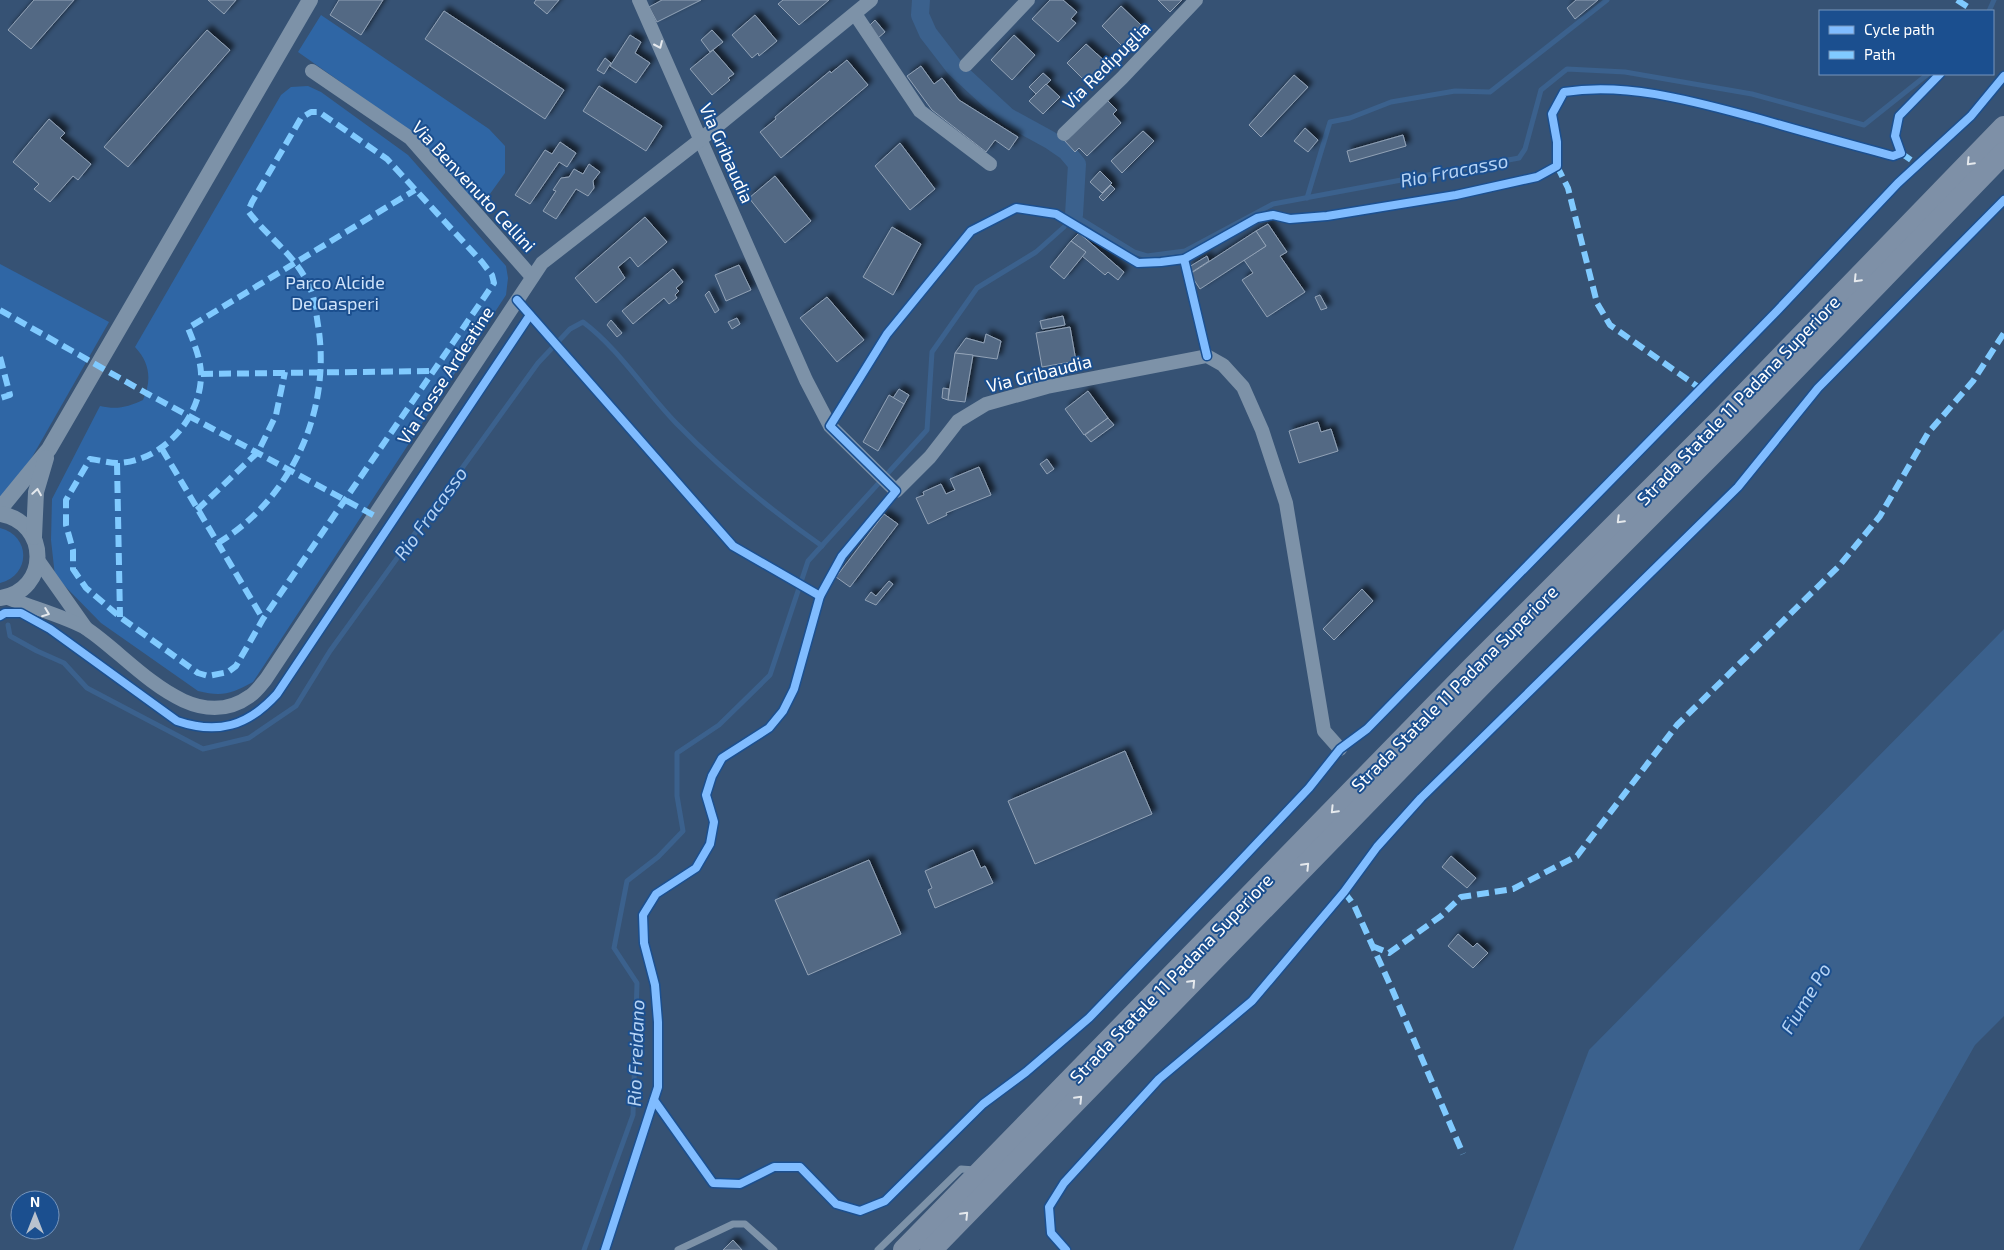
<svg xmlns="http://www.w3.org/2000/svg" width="2004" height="1250" viewBox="0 0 2004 1250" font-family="'Exo 2',sans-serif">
	<defs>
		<filter id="shadow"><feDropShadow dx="4.5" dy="-4.5" stdDeviation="2.5" flood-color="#0009"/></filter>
	</defs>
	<rect width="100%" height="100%" fill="#365274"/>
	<g fill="#2f66a5">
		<path d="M321,15L489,129L505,146V173L482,205L468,196L413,133L298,52Z"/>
		<path d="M308,86L321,92L408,155L506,266L508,278L506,295L253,682C231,694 222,697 198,691L101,623L55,576L51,540L52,499L100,406C117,410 128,407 143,400C152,380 150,363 135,347L281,95L291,87Z"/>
		<path d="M0,264L109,322L15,487L0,501Z"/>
		<path d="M0,528C31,536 31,575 0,583Z"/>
	</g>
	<path fill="#3b618d" d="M2004,629V1016L1975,1045L1859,1250H1513L1589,1050Z"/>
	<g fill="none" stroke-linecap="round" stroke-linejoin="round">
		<g stroke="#3b618d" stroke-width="5">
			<path d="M1989,11L1994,0"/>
			<path d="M1307,198L1330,122L1350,118L1391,102L1455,91L1490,92L1607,0"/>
			<path d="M1074,215L1134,252L1147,256L1185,251L1273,204L1519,158L1525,149L1541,90L1567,69L1625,72L1752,94L1864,125L1928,74"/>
			<path d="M8,625L10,636L37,651L64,663L87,688L203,749L249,738L296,706L330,651L538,363L570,329L583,322C619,349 644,390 676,423C721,469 769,509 822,546"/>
			<path d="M584,1250L633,1115L637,983L614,948L627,881L658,857L683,831L677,796V753L719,725L770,675L808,561L927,430L932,352L977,288L1036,252L1064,227"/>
		</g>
		<path stroke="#3b618d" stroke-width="18" d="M921,0L920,15L928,33L955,68L1008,117L1050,140L1066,151L1077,164L1074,215"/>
	</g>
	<g fill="#526984" stroke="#92a2b6" filter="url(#shadow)">
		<path d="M34,0H74L31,49L8,30Z"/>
		<path d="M208,0H236L224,14Z"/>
		<path d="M339,0H383L361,35L330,15Z"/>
		<path d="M536,0H559L547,14L534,3Z"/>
		<path d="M662,0H701L657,22L649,7Z"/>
		<path d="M783,0H829L799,25L778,4Z"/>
		<path d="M1050,0H1063L1077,12L1071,19L1076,23L1058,42L1032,19Z"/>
		<path d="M1158,0H1182L1170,12Z"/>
		<path d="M1576,0H1598L1575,19L1567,8Z"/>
		<path d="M1121,6L1141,25L1122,46L1102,26Z"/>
		<path d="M444,11L564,90L545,119L425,39Z"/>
		<path d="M755,15L777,41L759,56L758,53L752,58L732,35Z"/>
		<path d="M875,20L885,32L878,38L868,27Z"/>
		<path d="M207,30L230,50L128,167L104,147Z"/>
		<path d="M712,30L723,42L710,52L701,40Z"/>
		<path d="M630,35L641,42L635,53L650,63L636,83L610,66Z"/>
		<path d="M1014,35L1035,55L1012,80L991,60Z"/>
		<path d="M1086,44L1107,63L1087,83L1067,63Z"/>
		<path d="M713,50L734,74L728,78L730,80L712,95L690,69Z"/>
		<path d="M605,58L611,63L604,74L597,70Z"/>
		<path d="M847,60L868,85L781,158L760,132L776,119L775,117L830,71L831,73Z"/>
		<path d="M921,66L934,84L942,78L959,100L1018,137L1009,150L995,140L986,152L932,110L907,76Z"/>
		<path d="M1043,73L1051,80L1036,94L1029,87Z"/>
		<path d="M1294,75L1308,87L1261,137L1249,125Z"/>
		<path d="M1046,84L1060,97L1043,114L1029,101Z"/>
		<path d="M599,86L662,126L646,151L583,111Z"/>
		<path d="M1106,99L1117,110L1113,114L1121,123L1087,156L1079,148L1075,152L1064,140Z"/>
		<path d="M49,119L65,133L60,138L91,164L78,180L73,176L50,202L34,189L39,184L13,162Z"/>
		<path d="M1305,128L1318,140L1308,152L1294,141Z"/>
		<path d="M1143,131L1154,141L1122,173L1111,161Z"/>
		<path d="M1403,135L1406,146L1350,162L1347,151Z"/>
		<path d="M560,142L576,153L567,167L559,162L530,204L515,195L545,150L552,154Z"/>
		<path d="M900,143L935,189L910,210L875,166Z"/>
		<path d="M589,164L600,172L593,181L594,188L588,196L576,189L556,219L543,211L556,191L553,190L561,178L569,177L574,169L583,174Z"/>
		<path d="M1100,171L1112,183L1102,193L1090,182Z"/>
		<path d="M775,176L811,221L785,243L749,198Z"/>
		<path d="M1111,185L1115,189L1103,201L1099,197Z"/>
		<path d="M645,217L667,242L638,267L630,257L618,267L625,278L596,303L575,278Z"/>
		<path d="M1268,224L1287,252L1280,256L1305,292L1267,317L1242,280L1253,273L1244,260L1266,246L1256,231Z"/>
		<path d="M892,227L921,244L893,295L863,277Z"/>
		<path d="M1256,231L1266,246L1200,289L1190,274Z"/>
		<path d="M1079,233L1124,272L1118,280L1108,272L1105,275L1082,256L1086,252L1071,241Z"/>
		<path d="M1071,241L1086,252L1064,279L1050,267Z"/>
		<path d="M1207,256L1209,261L1192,272L1189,267Z"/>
		<path d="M739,265L751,290L726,301L715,275Z"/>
		<path d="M673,269L683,282L676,288L679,291L675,295L677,298L669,304L664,298L633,324L622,311Z"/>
		<path d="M709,291L719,310L715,313L705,295Z"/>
		<path d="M1320,295L1327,308L1321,310L1315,297Z"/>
		<path d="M827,297L864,340L837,362L800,318Z"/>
		<path d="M1063,316L1065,325L1042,329L1040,321Z"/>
		<path d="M737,318L740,324L732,329L728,322Z"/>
		<path d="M611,320L622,333L617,337L607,325Z"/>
		<path d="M1070,327L1076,361L1042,367L1036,333Z"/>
		<path d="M986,334L1001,341L997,359L955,353L966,338L984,343Z"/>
		<path d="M955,353L973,355L965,402L948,400Z"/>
		<path d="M943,388L949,389L948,400L942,398Z"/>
		<path d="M899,389L909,395L904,404L893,398Z"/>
		<path d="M1088,391L1108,418L1084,435L1065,409Z"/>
		<path d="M889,395L904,404L878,451L863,442Z"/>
		<path d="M1108,418L1114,425L1091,442L1085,435Z"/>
		<path d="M1318,422L1321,432L1331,429L1338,451L1299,463L1289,431Z"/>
		<path d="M1047,459L1054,469L1047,474L1040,464Z"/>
		<path d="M979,467L991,495L946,513L947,515L928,524L916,498L924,495L923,492L941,484L946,494L955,490L950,479Z"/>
		<path d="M884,514L898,524L850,587L836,577Z"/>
		<path d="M889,581L893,584L876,605L865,600L871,592L876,596Z"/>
		<path d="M1362,589L1373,601L1334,640L1323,629Z"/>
		<path d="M1125,751L1152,814L1035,864L1008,801Z"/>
		<path d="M973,850L981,868L985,866L993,883L935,908L928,890L932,888L925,871Z"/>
		<path d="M1451,856L1476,878L1467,888L1442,867Z"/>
		<path d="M869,860L901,934L808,975L775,900Z"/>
		<path d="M1458,934L1473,947L1477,943L1488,953L1473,968L1448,946Z"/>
		<path d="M733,1240L742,1250H723Z"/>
	</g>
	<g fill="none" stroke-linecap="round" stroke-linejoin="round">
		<g stroke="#7d92a8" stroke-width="7">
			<path d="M678,1250L733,1224H745L774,1250"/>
			<path d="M878,1250L961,1169L975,1170"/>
		</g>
		<g stroke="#7d92a8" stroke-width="14">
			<path d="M639,0L806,380L830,426L896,491L930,457L958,421L986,404L1047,387L1207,356L1223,365L1243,387L1262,430L1286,503L1324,731L1340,749"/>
			<path d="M855,14L920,111L990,164"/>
			<path d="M966,65L1028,0"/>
			<path d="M312,71L410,138L532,277"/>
			<path d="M1064,134L1122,78L1196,0"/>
			<path d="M38,560L86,628"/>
			<path d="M6,597C27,606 70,618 87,629C132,659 192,738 250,696C256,692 261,685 266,679L542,263L700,140L871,0"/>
		</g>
		<g stroke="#7d92a8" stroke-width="16">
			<path d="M0,509L49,449L310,0"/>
			<path d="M0,514C50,522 50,591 0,598"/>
			<path d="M34,537L36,492L46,458"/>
		</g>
		<g stroke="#7e90a7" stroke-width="22">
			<path d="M904,1250L1473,667L1720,420L2004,127"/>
			<path d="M931,1250L1488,678L1733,433L2004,153"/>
		</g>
		<g stroke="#80caff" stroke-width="6" stroke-dasharray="12 6" stroke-linecap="butt">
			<path d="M1957,0L1968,7"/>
			<path d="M1901,153L1918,165"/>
			<path d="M1557,166L1568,188L1597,303L1610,325L1701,389"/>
			<path d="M0,310L146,393L375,516"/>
			<path d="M0,357L10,395L0,398"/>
			<path d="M201,374L433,371"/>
			<path d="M162,449L263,619"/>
			<path d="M117,463L120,617"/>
			<path d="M197,510L258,452L276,415L285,372"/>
			<path d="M218,543C292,498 332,410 318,325C316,313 315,299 310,288C297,256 268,238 248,211L252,202L301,118L311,112H319L387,159L482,262L492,275L494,283L263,619L236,666L228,672L208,676L198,673L120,617L86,588L73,569V550L66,525V500L90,459C99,460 109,463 117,463C162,462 202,418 201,373C200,357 194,343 188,328L415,190"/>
			<path d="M1344,892L1354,905L1392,989L1463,1154"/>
			<path d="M1372,946L1389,953L1441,916L1461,897L1513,889L1577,856L1677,725L1839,566L1880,516L1928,433L1973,381L2004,333"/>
		</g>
		<g stroke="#1b4f8f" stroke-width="11">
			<g id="cycleway">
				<path d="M1184,259L1207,356"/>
				<path d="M517,300L733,546L820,596"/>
				<path d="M0,616L5,613H21L50,629L177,721C218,735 248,726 277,694L530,315"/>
				<path d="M654,1100L713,1183L740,1184L774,1167H800L836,1204L860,1211L885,1201L983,1104L1026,1072L1089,1018L1226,876L1309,788L1340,749L1367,729L1777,311L1898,183L1971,116L2004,76"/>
				<path d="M605,1250L658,1087V1022L655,985L644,943L643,915L656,894L696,868L710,844L714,822L706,795L712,776L722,758L769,728L783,711L794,689L820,596L842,556L896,491L830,426L887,334L971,231L1016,208L1056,214L1138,263L1161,262L1184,259L1257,218L1273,215L1290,219L1327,216L1456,195L1537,177L1557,166V142L1552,114L1564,92C1630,82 1696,102 1760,119C1804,132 1849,144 1893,156L1901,153L1895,136L1899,116L1940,74"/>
				<path d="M1066,1250L1051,1233L1049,1207L1064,1183L1159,1079L1252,1001L1344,892L1377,847L1421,798L1738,487L1818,388L2004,200"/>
			</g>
		</g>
		<use href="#cycleway" stroke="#80bcff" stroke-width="8"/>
	</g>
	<defs><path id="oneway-chevron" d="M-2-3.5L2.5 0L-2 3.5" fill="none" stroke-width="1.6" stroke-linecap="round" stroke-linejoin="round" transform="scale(1.25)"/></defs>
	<g stroke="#e5e9ee">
		<use href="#oneway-chevron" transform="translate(659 45) rotate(66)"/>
		<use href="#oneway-chevron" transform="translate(37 492) rotate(-81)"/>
		<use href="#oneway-chevron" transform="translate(46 613) rotate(21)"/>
	</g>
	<g stroke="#e5e9ed">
		<use href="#oneway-chevron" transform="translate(1970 162) rotate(134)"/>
		<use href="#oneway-chevron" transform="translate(1857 279) rotate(134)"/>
		<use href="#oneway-chevron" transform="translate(1620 520) rotate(135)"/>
		<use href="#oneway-chevron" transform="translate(1334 810) rotate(134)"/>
		<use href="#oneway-chevron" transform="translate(1306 866) rotate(-46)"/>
		<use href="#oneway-chevron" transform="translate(1192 983) rotate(-46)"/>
		<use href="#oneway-chevron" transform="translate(1079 1099) rotate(-46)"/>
		<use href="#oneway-chevron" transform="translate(965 1215) rotate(-46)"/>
	</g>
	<g text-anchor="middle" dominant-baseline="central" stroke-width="4" stroke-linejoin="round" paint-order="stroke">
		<g font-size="18" fill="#fff" stroke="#1b4f8f">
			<text transform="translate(1106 65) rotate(-45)">Via Redipuglia</text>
			<text transform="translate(727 153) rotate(66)">Via Gribaudia</text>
			<text transform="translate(474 186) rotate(47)">Via Benvenuto Cellini</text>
			<text transform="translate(1039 373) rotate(-14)">Via Gribaudia</text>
			<text transform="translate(445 375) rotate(-57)">Via Fosse Ardeatine</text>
			<text transform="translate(1738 400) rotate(-46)">Strada Statale 11 Padana Superiore</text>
			<text transform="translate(1454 688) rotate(-45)">Strada Statale 11 Padana Superiore</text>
			<text transform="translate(1171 978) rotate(-46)">Strada Statale 11 Padana Superiore</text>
		</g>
		<g font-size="18" fill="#cfe3fa" stroke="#1b4f8f">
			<text x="335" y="282">Parco Alcide<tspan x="335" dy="21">De Gasperi</tspan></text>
		</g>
		<g font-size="19" font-style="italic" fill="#b5d3f5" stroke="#1b4f8f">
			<text transform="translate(1454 170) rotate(-11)">Rio Fracasso</text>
			<text transform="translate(430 513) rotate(-54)">Rio Fracasso</text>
			<text transform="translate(1805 998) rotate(-59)">Fiume Po</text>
			<text transform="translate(635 1053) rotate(-88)">Rio Freidano</text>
		</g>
	</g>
	<rect x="1819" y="10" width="175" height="65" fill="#1b4f8f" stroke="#7695bc"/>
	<rect x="1829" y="26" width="25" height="8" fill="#80bcff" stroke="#7695bc"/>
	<text x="1864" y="35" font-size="15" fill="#ffffff">Cycle path</text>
	<rect x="1829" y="51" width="25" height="8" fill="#80caff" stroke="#7695bc"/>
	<text x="1864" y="60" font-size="15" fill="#ffffff">Path</text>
	<g transform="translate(35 1215)"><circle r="24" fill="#1b4f8f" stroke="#7695bc"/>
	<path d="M0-4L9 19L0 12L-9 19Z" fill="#b9c2ce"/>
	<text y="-8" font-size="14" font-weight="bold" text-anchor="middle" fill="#ffffff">N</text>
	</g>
</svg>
